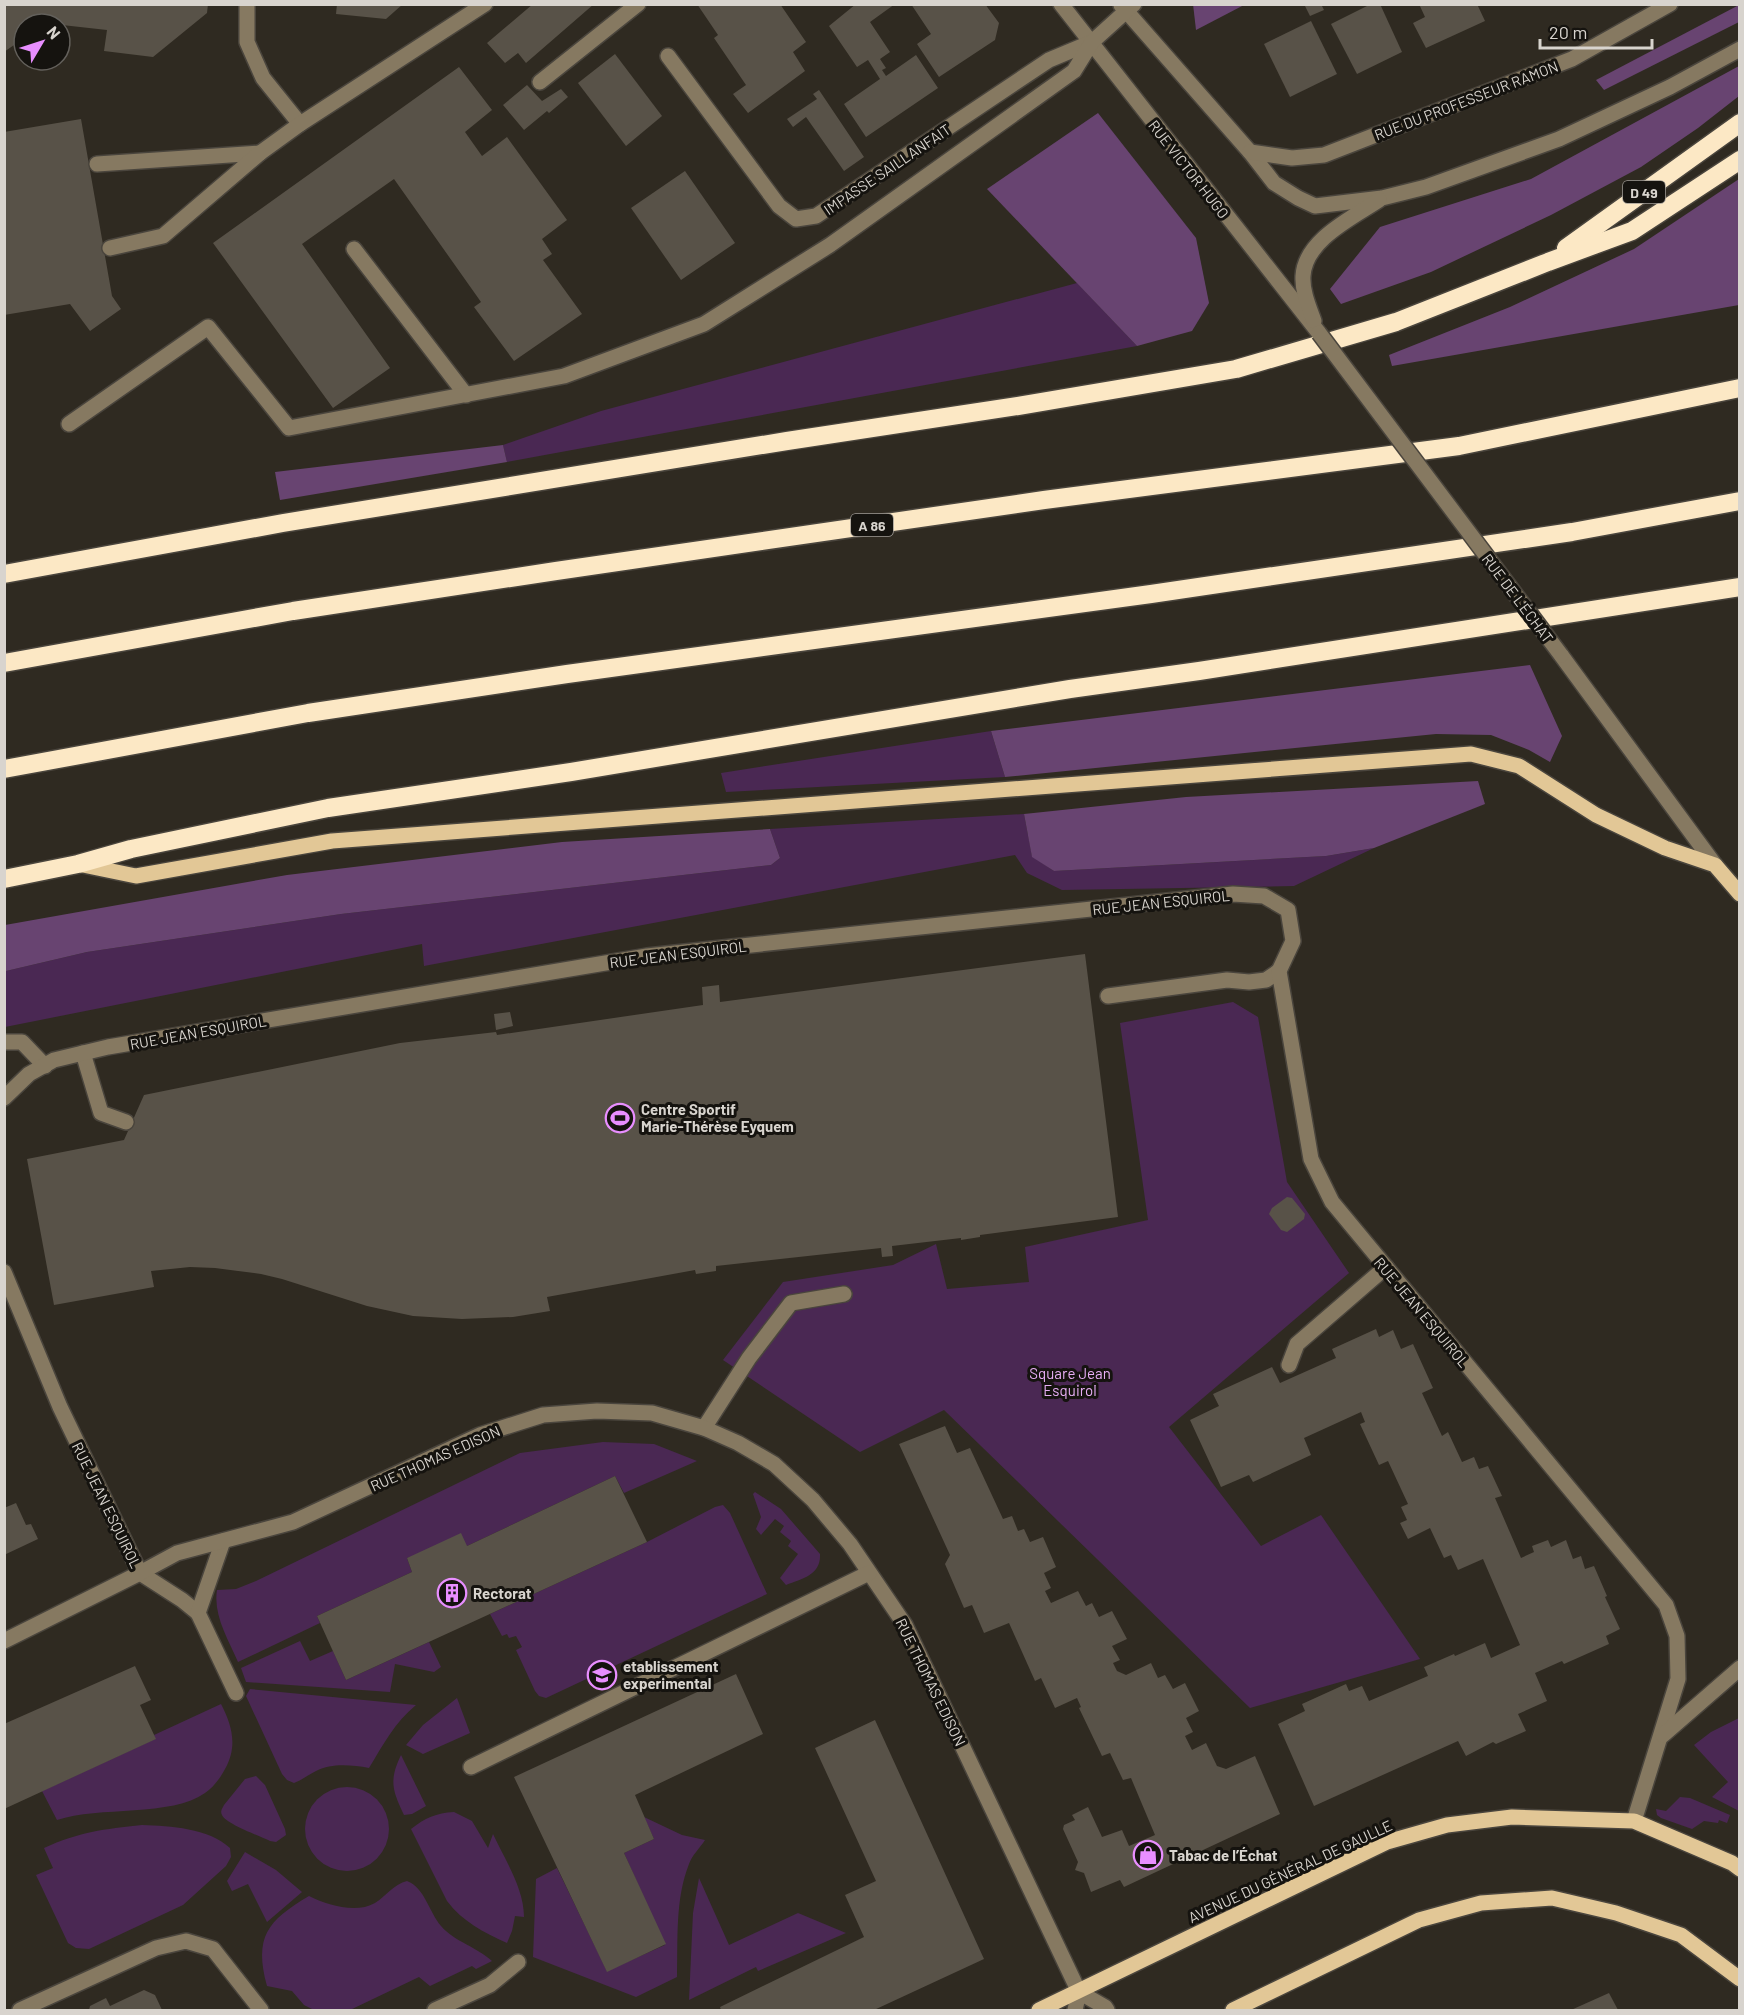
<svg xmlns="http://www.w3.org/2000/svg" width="1744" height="2015" viewBox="0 0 1744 2015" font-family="Barlow,sans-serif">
	<rect width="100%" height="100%" fill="#2f2a21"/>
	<g fill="#4a2853">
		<path d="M1077,283L1137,346L507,462L503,445L601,411Z"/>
		<path d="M991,731L1005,777L726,792L721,773Z"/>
		<path d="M1024,814L1032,856L1054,871L1326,856L1374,848L1294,886L1062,890L1027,873L1015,855L424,966L422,944L5,1027L6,971L87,952L341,914L771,865L780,858L770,829Z"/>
		<path d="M1233,1002L1258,1017L1287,1182L1349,1273L1169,1427L1261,1546L1321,1515L1420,1659L1250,1708L944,1410L860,1452L723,1360L783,1282L893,1265L936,1244L947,1289L1029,1282L1025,1247L1148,1220L1120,1023Z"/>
		<path d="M603,1442L654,1444L697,1461L624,1493L615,1476L467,1546L407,1558L412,1572L317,1616L320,1623L238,1662C228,1639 213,1615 217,1590L236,1589L256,1581L520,1453Z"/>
		<path d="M755,1492L781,1509L820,1554C821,1575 803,1578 786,1585L780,1578L798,1554L788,1546L791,1541L780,1532L784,1526L775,1519L761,1535L756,1529L761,1517L753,1494Z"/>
		<path d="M723,1505L730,1513L767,1594L546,1698L539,1696L535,1691L516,1650L522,1647L516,1636L509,1638L507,1634L502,1636L490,1614L647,1542L715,1507Z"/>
		<path d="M300,1641L310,1661L333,1651L346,1680L429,1642L441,1667L434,1672L395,1664L390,1692L246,1682L241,1668Z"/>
		<path d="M250,1689L416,1705C395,1722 383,1745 369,1768C351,1765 332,1763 316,1771C308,1775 302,1780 294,1783L287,1780L282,1774L246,1696Z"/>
		<path d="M457,1698L470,1733L423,1754L406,1745L423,1725Z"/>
		<path d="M221,1704C232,1725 238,1746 225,1769C221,1777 213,1788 205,1793C172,1817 99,1806 57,1820L42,1791L155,1739L154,1735Z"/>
		<path d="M1739,1718V1811L1712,1797L1728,1782L1694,1745L1711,1732Z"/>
		<path d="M401,1755L426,1806L412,1814L404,1815C392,1790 389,1780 401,1755Z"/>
		<path d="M256,1776L265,1785L285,1829L286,1835L276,1842L270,1841C260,1836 226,1824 222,1815C220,1811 222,1809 224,1805L245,1779Z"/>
		<circle cx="347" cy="1829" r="42"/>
		<path d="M1680,1797L1690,1798L1730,1815L1727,1823L1719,1820L1718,1823L1704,1821L1692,1829L1661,1818L1657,1815L1656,1809L1666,1811Z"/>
		<path d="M454,1812L472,1821L488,1848L493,1834C505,1860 524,1888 524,1917L515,1916L512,1931L507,1943C483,1932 463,1922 447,1901L411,1829C425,1818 436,1813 454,1812Z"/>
		<path d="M644,1817L682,1835L705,1840C700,1848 692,1855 689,1864C675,1899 678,1940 677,1977L636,1997L533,1957L536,1879L557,1868L607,1971L665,1945L624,1853L654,1839Z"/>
		<path d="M142,1825C171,1826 208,1828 230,1848L231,1857L226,1866L183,1905L89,1949L76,1948L68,1943L36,1875L53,1868L44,1848C79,1832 104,1829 142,1825Z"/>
		<path d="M245,1852L276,1870L302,1892L267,1922L248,1884L232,1891L227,1881Z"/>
		<path d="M699,1878L729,1945L798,1913L846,1933L758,1971L756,1967L689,2000L693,1913Z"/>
		<path d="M407,1881C425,1888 429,1912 441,1926C455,1942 477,1947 492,1961L476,1969L472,1966L430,1986L419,1977L350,2010H314L304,2005L292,1991L267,1986C254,1937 267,1921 309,1896C327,1905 356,1914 375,1903C386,1896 394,1884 407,1881Z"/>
	</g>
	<g fill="#684471">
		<path d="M1193,4H1244V5L1196,30Z"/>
		<path d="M1739,5V22L1604,90L1596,80Z"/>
		<path d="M1739,66V96L1698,128L1641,167L1551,215L1431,272L1341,304L1330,289L1380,227L1531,179Z"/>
		<path d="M1098,113L1196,238L1209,303L1192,331L1137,346L987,189Z"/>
		<path d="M1739,179V305L1392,366L1389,355L1510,307L1634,249Z"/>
		<path d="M503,445L507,462L280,500L275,472Z"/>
		<path d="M1530,665L1562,736L1550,762L1529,750L1491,735L1436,734L1005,777L991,731Z"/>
		<path d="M1478,781L1485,804L1374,848L1326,856L1054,871L1032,857L1024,814L1186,797Z"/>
		<path d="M770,829L780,858L771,865L341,914L87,952L6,971L5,998V925L287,875L562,842Z"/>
	</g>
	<g fill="#585248">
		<path d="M4,4H208L207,13L153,57L104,51L107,30L44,23L24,24V38L4,52Z"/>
		<path d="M337,4H403L386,19L336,14Z"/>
		<path d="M533,4H594L526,63L518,53L505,63L487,43Z"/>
		<path d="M697,4H780L806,42L793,52L805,71L748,113L733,94L746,85L714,38L718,35Z"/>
		<path d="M856,4H895L870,22L890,52L880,59L886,68L882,70L886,76L916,55L938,88L866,137L844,104L880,79L868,60L857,67L829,26Z"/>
		<path d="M911,4H985L999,23L995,40L939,77L917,44L931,34Z"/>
		<path d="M1304,4H1321L1324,10L1310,16Z"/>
		<path d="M1371,4H1380L1402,52L1357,74L1331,24Z"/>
		<path d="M1419,4H1477L1485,21L1426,48L1413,23L1425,17Z"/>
		<path d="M1311,21L1337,74L1290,97L1264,44Z"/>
		<path d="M615,54L662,116L626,146L578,83Z"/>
		<path d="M459,67L492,110L465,132L482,156L507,137L567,220L542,239L552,254L543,260L582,314L514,361L474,307L481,302L394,179L302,244L390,368L333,408L213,243Z"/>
		<path d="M527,85L542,101L561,89L568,97L549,113L547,111L524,130L503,105Z"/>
		<path d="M819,90L864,157L844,171L806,117L793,127L787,119L817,99L813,94Z"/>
		<path d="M81,119L112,296L121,309L90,331L70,304L4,315V132Z"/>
		<path d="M685,171L735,243L681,280L631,208Z"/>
		<path d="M1085,954L1118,1217L980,1235V1237L961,1240V1238L892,1246L893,1256L882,1257L881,1248L716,1266V1271L696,1274L695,1270L547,1297L550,1311L513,1317L462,1319L413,1316L367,1306L282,1279L261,1274L215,1268L190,1267L151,1271L154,1287L54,1305L27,1159L124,1140L144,1095L400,1043L496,1032L497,1035L703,1005L702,987L719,985L720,1002Z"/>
		<path d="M510,1012L513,1026L496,1030L494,1014Z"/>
		<path d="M1287,1197L1292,1198L1305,1214L1304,1219L1287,1232L1281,1230L1269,1214L1272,1208Z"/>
		<path d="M1376,1329L1379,1337L1393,1330L1401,1349L1413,1344L1433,1388L1422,1393L1442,1436L1448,1432L1462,1462L1474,1457L1479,1469L1488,1466L1502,1496L1495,1498L1521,1558L1534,1552L1532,1546L1548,1540L1551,1547L1566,1540L1573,1559L1581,1556L1585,1569L1594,1566L1607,1596L1605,1597L1620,1629L1606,1636L1609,1644L1564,1664L1562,1661L1535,1673L1547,1701L1518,1714L1526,1731L1496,1744L1493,1742L1466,1756L1458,1741L1314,1806L1278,1724L1305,1711L1302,1704L1346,1684L1349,1691L1362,1686L1369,1701L1428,1676L1424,1667L1454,1654L1455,1656L1485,1643L1491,1658L1520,1645L1483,1559L1458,1570L1451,1555L1444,1558L1430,1528L1408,1539L1400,1523L1407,1520L1401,1507L1408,1504L1388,1461L1379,1465L1360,1424L1365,1422L1361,1412L1304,1438L1311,1455L1253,1482L1249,1475L1221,1487L1190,1420L1219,1406L1213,1394L1272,1367L1280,1383L1336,1358L1332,1349Z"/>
		<path d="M945,1426L957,1453L970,1448L1003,1519L1012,1516L1018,1531L1024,1529L1030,1542L1043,1537L1056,1567L1044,1573L1051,1588L1045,1591L1051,1603L1078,1591L1086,1606L1092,1603L1099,1617L1112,1611L1127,1639L1112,1646L1120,1660L1113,1663L1117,1671L1126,1675L1151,1663L1158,1678L1165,1675L1173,1689L1185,1683L1199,1711L1186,1718L1193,1732L1185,1736L1192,1750L1206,1743L1217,1766L1226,1769L1255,1756L1280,1814L1124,1887L1120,1880L1091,1892L1084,1873L1075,1870L1078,1862L1063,1829L1064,1825L1075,1820L1072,1815L1088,1807L1102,1837L1122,1830L1129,1846L1155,1835L1131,1778L1123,1780L1110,1753L1102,1756L1079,1708L1081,1707L1077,1698L1055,1708L1041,1678L1035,1681L1009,1623L984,1633L972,1605L964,1608L945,1564L950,1555L899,1444Z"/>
		<path d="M615,1476L647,1542L346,1680L317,1616L412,1572L407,1558L461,1533L467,1546Z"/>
		<path d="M16,1503L26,1525L31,1524L38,1539L4,1555V1508Z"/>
		<path d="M135,1666L151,1700L140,1705L156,1739L4,1809V1724Z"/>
		<path d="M736,1674L763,1734L635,1795L654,1839L624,1853L666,1944L607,1972L514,1777Z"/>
		<path d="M875,1720L984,1959L874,2010H721L720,2007L864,1937L845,1895L876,1881L815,1748Z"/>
		<path d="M144,1990L155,1995L162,2010H89L90,2006L106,1998L110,2006Z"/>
		<path d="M1609,1993L1618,2010H1571Z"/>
	</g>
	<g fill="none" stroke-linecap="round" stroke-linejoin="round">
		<g stroke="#4a453d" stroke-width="18">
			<g id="minor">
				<path d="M247,4V42L263,78L300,124"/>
				<path d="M1061,4L1319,333"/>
				<path d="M1121,5L1250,152L1274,183L1298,198L1315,206L1382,198L1426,187L1559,139L1670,87L1740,49"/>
				<path d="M668,56L779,206L796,219L816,216L1049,60L1092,42"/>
				<path d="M540,82L638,4"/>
				<path d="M1250,152L1292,158L1324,155L1572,59L1670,4"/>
				<path d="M97,164L260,153"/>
				<path d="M110,248L163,236L260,153L300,124L485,4"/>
				<path d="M354,249L466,395"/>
				<path d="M1314,321C1309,307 1302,291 1303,276C1305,240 1352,218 1379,200"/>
				<path d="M69,424L208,327L289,428L564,376L704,324L830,245L1074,71L1092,42L1134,4"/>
				<path d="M1561,655L1715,865"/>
				<path d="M1108,996L1227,980L1249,982L1266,980L1279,971"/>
				<path d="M4,1042H22L45,1066"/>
				<path d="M83,1053L101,1113L126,1122"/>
				<path d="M4,1098L29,1074L54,1060L108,1047L647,956L1233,894L1264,896L1288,910L1293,941L1279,971L1311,1159L1332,1202L1666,1605L1677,1636L1678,1679L1634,1821"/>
				<path d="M4,1272L60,1407L140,1573L182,1600L198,1613"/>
				<path d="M1289,1365L1297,1344L1386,1267"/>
				<path d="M704,1428L749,1358L791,1303L844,1294"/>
				<path d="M223,1541L198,1613L236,1693"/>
				<path d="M4,1641L140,1573L177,1553L293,1522L480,1435L543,1415L597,1411L652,1413L704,1428L738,1443L774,1464L813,1500L850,1544L905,1625L1079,1992"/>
				<path d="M1663,1735L1740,1668"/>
				<path d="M471,1767L869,1573"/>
				<path d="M20,2010L156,1948L186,1941L213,1949L261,2010"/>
				<path d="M435,2010L490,1985L518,1962"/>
				<path d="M1075,2010L1079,1992L1105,2007L1107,2010"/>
			</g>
		</g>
		<g stroke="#4a453d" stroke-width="18">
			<g id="major">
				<path d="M78,864L136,876L332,841L1471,754L1519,766L1596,815L1665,848L1715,865L1740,894"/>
				<path d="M1039,2010L1387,1842L1447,1825L1512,1817L1634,1821L1732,1863L1740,1869"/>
				<path d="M1233,2010L1419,1920L1481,1903L1552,1898L1616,1913L1681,1935L1740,1979"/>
			</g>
		</g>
		<g stroke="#4a453d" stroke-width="21">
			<g id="highway">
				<path d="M1566,248L1740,123"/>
				<path d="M4,574L283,523L787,441L1018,406L1236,369L1396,322L1548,262L1632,231L1740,160"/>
				<path d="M4,663L293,611L556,571L1044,500L1459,446L1740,388"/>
				<path d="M4,769L308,713L567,674L1151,594L1572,532L1740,501"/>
				<path d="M4,879L78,864L131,849L328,808L571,772L1070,689L1199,671L1740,587"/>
			</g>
		</g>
		<use href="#minor" stroke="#867961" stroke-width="15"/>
		<use href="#major" stroke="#e2c796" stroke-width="15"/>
		<use href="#highway" stroke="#fce8c5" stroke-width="18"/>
		<g stroke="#4a453d" stroke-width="18" stroke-linecap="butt">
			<path id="minor-bridge" d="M1319,333L1561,655"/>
		</g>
		<use href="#minor-bridge" stroke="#867961" stroke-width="15"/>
	</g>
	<defs>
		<g id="stadium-ring" transform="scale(1.5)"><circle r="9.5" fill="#15130f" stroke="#e88eff" stroke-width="1.5"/><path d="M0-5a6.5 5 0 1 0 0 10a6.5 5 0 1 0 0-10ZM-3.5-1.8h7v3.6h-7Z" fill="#e88eff"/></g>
		<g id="building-ring" transform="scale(1.5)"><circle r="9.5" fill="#15130f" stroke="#e88eff" stroke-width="1.5"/><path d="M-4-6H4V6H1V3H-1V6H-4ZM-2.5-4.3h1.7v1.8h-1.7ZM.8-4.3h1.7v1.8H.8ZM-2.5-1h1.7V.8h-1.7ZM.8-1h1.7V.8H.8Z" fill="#e88eff"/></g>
		<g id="school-ring" transform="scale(1.5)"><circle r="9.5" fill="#15130f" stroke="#e88eff" stroke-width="1.5"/><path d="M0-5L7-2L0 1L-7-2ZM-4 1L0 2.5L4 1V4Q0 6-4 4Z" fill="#e88eff"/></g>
		<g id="shop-ring" transform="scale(1.5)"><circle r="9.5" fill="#15130f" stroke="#e88eff" stroke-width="1.5"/><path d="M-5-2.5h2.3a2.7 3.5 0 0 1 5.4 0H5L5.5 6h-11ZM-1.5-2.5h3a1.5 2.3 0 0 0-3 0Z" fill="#e88eff"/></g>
	</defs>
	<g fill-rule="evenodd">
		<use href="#stadium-ring" x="620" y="1118"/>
		<use href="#building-ring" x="452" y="1593"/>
		<use href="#school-ring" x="602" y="1675"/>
		<use href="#shop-ring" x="1148" y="1855"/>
	</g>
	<g text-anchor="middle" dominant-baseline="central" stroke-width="6" stroke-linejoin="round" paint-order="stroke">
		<g fill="#15130f" stroke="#9e9a95" stroke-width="1.5">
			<rect x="1623" y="181" width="42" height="22" rx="4.5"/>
			<rect x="851" y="514" width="42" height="22" rx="4.5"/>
		</g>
		<g font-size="14" font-weight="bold" fill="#d8d4ce">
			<text x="1644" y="192">D 49</text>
			<text x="872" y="525">A 86</text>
		</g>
		<g font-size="15" fill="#d8d4ce" stroke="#15130f">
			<text transform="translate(1466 100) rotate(-21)">RUE DU PROFESSEUR RAMON</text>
			<text transform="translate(887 169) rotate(-34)">IMPASSE SAILLANFAIT</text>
			<text transform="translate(1189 169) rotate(52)">RUE VICTOR HUGO</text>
			<text transform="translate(1518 598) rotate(53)">RUE DE L'ÉCHAT</text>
			<text transform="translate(1161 902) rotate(-6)">RUE JEAN ESQUIROL</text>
			<text transform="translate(678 954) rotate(-7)">RUE JEAN ESQUIROL</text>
			<text transform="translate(198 1032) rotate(-10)">RUE JEAN ESQUIROL</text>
			<text transform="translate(1422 1312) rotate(50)">RUE JEAN ESQUIROL</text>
			<text transform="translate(435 1458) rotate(-24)">RUE THOMAS EDISON</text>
			<text transform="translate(107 1505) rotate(64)">RUE JEAN ESQUIROL</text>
			<text transform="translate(931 1682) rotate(64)">RUE THOMAS EDISON</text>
			<text transform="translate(1290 1871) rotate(-25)">AVENUE DU GÉNÉRAL DE GAULLE</text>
		</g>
		<g font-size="15" font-weight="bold" fill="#d8d4ce" stroke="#15130f" text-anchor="start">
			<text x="641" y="1109">Centre Sportif<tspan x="641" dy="17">Marie-Thérèse Eyquem</tspan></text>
			<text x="473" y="1593">Rectorat</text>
			<text x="623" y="1666">etablissement<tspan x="623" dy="17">experimental</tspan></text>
			<text x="1169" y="1855">Tabac de l’Échat</text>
		</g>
		<g font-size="15" fill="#e7aef5" stroke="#15130f">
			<text x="1070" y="1373">Square Jean<tspan x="1070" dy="17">Esquirol</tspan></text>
		</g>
	</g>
	<rect width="1744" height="2015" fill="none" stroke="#d8d4ce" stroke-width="12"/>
	<g transform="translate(42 42) rotate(51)"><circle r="28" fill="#15130f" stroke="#63605b" stroke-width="1.5"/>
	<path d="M0-4.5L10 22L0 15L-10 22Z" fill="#e88eff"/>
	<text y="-9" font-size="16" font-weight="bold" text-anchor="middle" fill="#d8d4ce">N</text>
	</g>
	<path d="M1540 39v9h112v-9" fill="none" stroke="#d8d4ce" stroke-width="3"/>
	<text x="1549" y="39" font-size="18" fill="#d8d4ce" stroke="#15130f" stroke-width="4.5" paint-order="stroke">20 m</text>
</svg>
